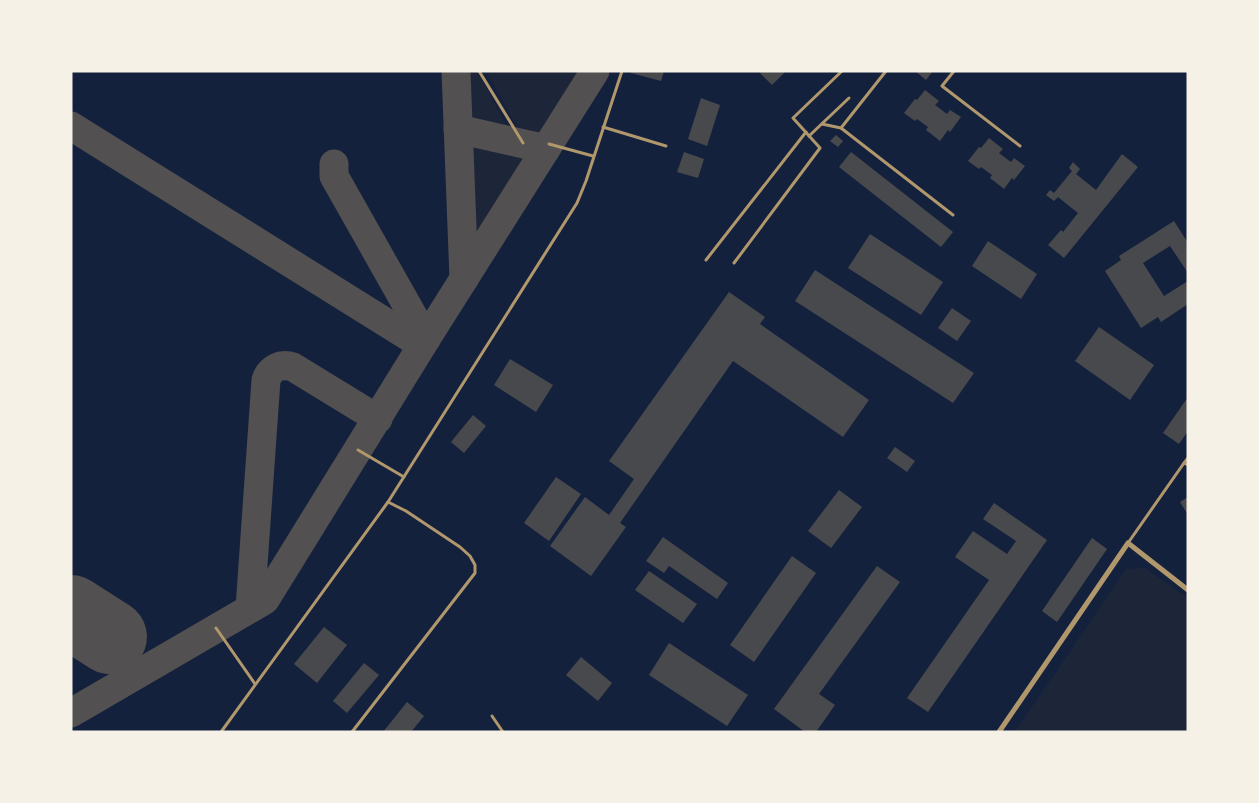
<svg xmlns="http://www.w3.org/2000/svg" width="1259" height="803" viewBox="0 0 1259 803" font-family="'Roboto Condensed',sans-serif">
	<rect width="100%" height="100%" fill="#14213d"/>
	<g fill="#1d2539">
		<path d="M466,71H476L478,73L510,132L469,122Z"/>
		<path d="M486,71H584L543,137L522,132L517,127Z"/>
		<path d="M469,140L525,153L527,157L526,165L476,243L473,241Z"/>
		<path d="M1145,568L1188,598V732H1015L1126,569Z"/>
	</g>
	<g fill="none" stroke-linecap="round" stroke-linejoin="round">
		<g stroke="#525050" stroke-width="29">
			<path d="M456,71L464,279"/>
			<path d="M71,126L422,345"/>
			<path d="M458,129L546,149"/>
			<path d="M334,164V176L426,339"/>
			<path d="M250,608L266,380C270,368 281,363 293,367L378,419"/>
			<path d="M71,713L265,600L426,339L595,71"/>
		</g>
		<path stroke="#525050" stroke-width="74" d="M71,612L110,637"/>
	</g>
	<g fill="#48494c">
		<path d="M631,71H664L661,81L631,73Z"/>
		<path d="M762,71H786L772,85L760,73Z"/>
		<path d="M915,71H933L926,80Z"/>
		<path d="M925,90L939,101L935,105L947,114L950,110L961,117L950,132L948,130L940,141L926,130L928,127L917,119L915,121L904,113L915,99L917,100Z"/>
		<path d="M701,98L720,105L707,146L688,139Z"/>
		<path d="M836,135L843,141L838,147L830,141Z"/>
		<path d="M989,138L1003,149L999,153L1011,162L1014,158L1025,166L1014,180L1012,178L1004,189L990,178L992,175L981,167L979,169L968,161L979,147L981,148Z"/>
		<path d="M684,152L704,159L698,178L677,172Z"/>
		<path d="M851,152L953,232L941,247L839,167Z"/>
		<path d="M1122,154L1138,167L1064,258L1048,245L1061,230L1063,232L1078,213L1058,197L1054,201L1046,195L1050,190L1054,193L1072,171L1069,168L1073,162L1080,169L1076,174L1096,190Z"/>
		<path d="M1174,221L1188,243V273L1170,246L1143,263L1164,296L1188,281V304L1161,322L1158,317L1141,328L1105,271L1121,260L1119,256Z"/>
		<path d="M870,234L943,282L921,315L848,268Z"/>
		<path d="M988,241L1037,274L1021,299L972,266Z"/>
		<path d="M815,270L974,373L953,403L795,301Z"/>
		<path d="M729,292L765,317L760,324L869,400L843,437L733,361L620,523L626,527L591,576L550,546L585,497L609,515L634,479L609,461Z"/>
		<path d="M952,308L971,321L957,341L938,328Z"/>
		<path d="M1099,327L1154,365L1130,400L1075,361Z"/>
		<path d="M510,359L553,385L536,412L494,385Z"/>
		<path d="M1188,397V431L1179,444L1163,433Z"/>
		<path d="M473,415L486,426L464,453L451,442Z"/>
		<path d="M895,447L915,461L907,472L887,458Z"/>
		<path d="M556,477L581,494L549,541L524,523Z"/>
		<path d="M839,490L862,507L831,548L808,531Z"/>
		<path d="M1188,497V515L1180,502Z"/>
		<path d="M994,503L1047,540L928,712L907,698L989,580L955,557L973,531L1007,554L1016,541L983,519Z"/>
		<path d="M663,537L728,583L717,599L669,566L664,573L646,561Z"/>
		<path d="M1092,538L1107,549L1057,622L1042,611Z"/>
		<path d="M792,556L816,573L754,662L730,645Z"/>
		<path d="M877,566L900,582L819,694L835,705L816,732H805L774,709Z"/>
		<path d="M649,571L697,604L683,623L635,590Z"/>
		<path d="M324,627L347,645L317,683L294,664Z"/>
		<path d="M669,643L748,695L727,726L649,675Z"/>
		<path d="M581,657L612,683L598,701L566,675Z"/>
		<path d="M364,663L379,675L347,713L333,701Z"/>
		<path d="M407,702L424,716L411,732H383Z"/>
	</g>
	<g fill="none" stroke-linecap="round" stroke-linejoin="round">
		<g stroke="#b1986c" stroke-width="3">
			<path d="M479,71L523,143"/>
			<path d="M886,71L841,128L953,215"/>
			<path d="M954,71L942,86L1020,146"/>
			<path d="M822,124L841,128"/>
			<path d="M603,127L666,146"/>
			<path d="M809,136L849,98"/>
			<path d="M549,144L593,156"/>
			<path d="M706,260L806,132"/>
			<path d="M734,263L820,148L793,118L842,71"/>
			<path d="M358,450L404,477"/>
			<path d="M1184,463L1188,458"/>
			<path d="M1128,543L1184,463L1188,465"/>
			<path d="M216,628L255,684"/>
			<path d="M492,716L503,732"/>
			<path d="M221,732L388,502L577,203L586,181L622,71"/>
			<path d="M352,732L475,573V565L470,556L460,547L406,511L388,502"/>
		</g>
		<path stroke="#b1986c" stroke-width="5" d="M999,732L1128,543L1188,590"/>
	</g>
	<rect width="1259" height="803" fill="none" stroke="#f6f1e7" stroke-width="145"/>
</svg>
